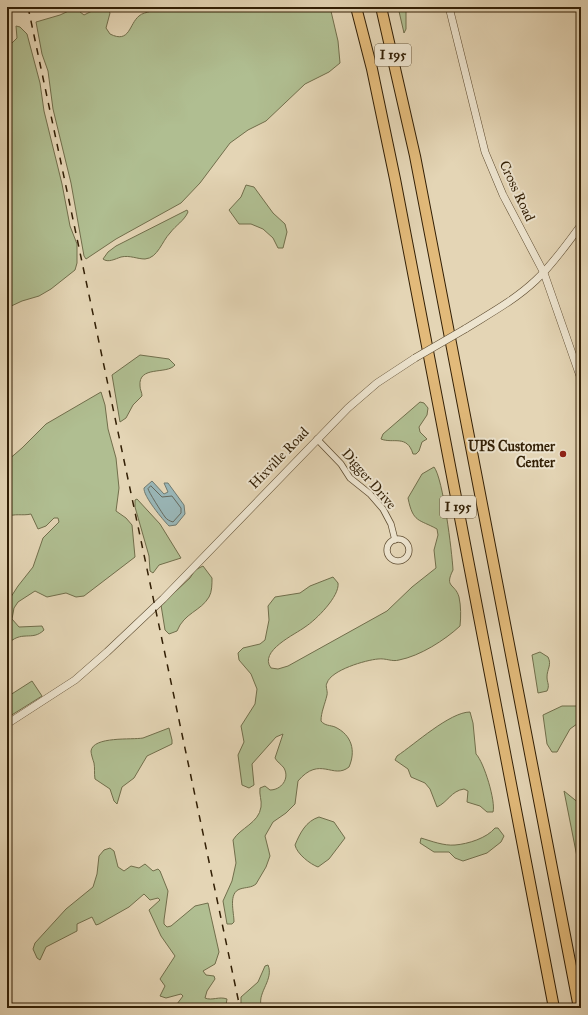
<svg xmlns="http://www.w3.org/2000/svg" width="588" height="1015" viewBox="0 0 588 1015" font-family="'IM FELL Great Primer',serif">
	<rect width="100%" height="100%" fill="#e4d5b5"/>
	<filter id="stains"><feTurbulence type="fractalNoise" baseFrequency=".005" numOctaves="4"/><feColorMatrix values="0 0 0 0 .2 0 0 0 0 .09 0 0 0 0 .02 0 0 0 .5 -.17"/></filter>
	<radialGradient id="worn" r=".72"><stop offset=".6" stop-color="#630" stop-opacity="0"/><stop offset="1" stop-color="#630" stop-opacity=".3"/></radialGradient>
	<g fill="#b0be91" stroke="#716e4b">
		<path d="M107,7L110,13L106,28L110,34C130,44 129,24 139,16C142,13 146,13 151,11L152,7H330L338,41L340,63L329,72L305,84L266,121L248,130L230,143L200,183L181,203L116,239L86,259L84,256L71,183L53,109L48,71L42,54L36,22L60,15L75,8L84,15L98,8Z"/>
		<path d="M398,7H406V29L404,33Z"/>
		<path d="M16,26L20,27L27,34L40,83L44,111L62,184L70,226L77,244V263L75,270L51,289L39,296L22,301L7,308V48L17,38Z"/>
		<path d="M246,185L254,187L273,213L285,224L287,232L283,248H278L273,238L263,229L251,224H239L229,210L241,197Z"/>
		<path d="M187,210L188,212C184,221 176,225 170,233C162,241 158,258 145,259C137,259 130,255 121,257C115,259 108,263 103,259L108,252L116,246Z"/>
		<path d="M140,355L169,359L175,365C167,375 138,365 140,386C140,390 142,392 142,396L133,405L126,418L120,422L112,375Z"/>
		<path d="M101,392L105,405L108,429L116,458L119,488L116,511L126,518L132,525L135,557L84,596L76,597L66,593L47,597L35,591L18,602L14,608L12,619L19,627L42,626L44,630C32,642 21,629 7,645V603L18,586L33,567L43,538L59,522L58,518H54L46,526L38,529L31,514C23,516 14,513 7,517V461L22,448L46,424Z"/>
		<path d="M420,402L424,403L428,408L427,415L419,427L420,432L427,439L422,442L419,451L416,454H413C407,434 393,444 381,439L383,434Z"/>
		<path d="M434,467C443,478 452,552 453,570C444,588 455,583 459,597C461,606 461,617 460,626C445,640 420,656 399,660C392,662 386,658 378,659C366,660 331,670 327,683C325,686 328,691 327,695C325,704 321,712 321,721C325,726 330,725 335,727C352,735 356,751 349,767C333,780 320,755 298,781L295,804L286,813L273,822L265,836L270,856L266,867L256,884C251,888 246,887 240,889C228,893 234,912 234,922L232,924H227L223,901L232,881L236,863L233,840C240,828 259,823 261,807C262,800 259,795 260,788L265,786L270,790C281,790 290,779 284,768C281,764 277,762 275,758L283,734L276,737L252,764L254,785L249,788L242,785L238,755L244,742L241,726L255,704L257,689L251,674L239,660L238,653L243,648L260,644L265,640L269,620L268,606L275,597L300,593L310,586L333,577L338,583C340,596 316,620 305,627C296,634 258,651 271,668L278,669L288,666L387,611L412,587L436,568L434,550L438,535L437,529C419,519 413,523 408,498L422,474Z"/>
		<path d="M137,499L160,524L181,558L159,565L153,573L150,571L149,556L135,507V500Z"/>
		<path d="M203,566L212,578C212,584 212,592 209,597C201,611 184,613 177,631L169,634L165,630L161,605L190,578L195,570Z"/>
		<path d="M540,652L548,657C552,665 547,669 547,677C547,683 550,685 547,691L538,693L532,655Z"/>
		<path d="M32,681L42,696L7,718V697Z"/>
		<path d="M581,703V721L570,729L557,752H552L547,744L543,715L562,706H576Z"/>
		<path d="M470,712L473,723L476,754C484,762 496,802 493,812H487L480,806L467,802L468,791L464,789C451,791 448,802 437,807L430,789L425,783L411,777L408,769L395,760L397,756C415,744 450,712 470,712Z"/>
		<path d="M169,728L172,740V744L147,756L134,778L122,787L117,804L114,801L110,789L95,779C94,773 95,768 94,763C93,760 91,754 91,751C93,736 132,740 143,738C152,735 160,731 169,728Z"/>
		<path d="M564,791L580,804L581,877Z"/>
		<path d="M319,817L334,822L345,838L329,859L318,867C310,864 297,854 295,845C300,833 306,821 319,817Z"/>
		<path d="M495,828H498L504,836L501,842L487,853L463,861L455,858L449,852H434L420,843L421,838C431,841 444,846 455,845C468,844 487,838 495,828Z"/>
		<path d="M110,848L114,851L118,867L124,871L131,866L139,868L145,864L153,871L158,869L160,871L168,891L164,920V924L167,927L171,926L195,906L208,903L219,952L215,964L203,971L206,975L214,976L215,979L207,991L205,998C212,1001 219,996 227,999L226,1005L220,1008H174L183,996L181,994L166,998L160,996L165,986L160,979L175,956L161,936L149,910L160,900L158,898L150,900L144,894L129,907L99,924L96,925L92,917L77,924V931L46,947L40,960L37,958L33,949L35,943L66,909L93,887L97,874L99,856L104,850Z"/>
		<path d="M268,965C274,979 258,992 261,1005L259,1008H241V997L258,982L265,966Z"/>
	</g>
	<path fill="#99b6b7" stroke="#707a70" d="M152,481L164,494L168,492L164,483H168L184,505L185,514L176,525L169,526C163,520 143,496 144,488Z"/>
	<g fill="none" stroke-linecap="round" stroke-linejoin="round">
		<path stroke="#666a5e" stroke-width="1" d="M151,486L162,497L172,496L181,508V513L173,522C170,521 167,520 165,517C162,513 148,491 148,489Z"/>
		<g stroke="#5e4c31" stroke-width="7">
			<g id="minor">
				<path d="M317,439L341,464L350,478L370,494L383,509L391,524L395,540"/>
				<circle cx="398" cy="550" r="11"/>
			</g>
		</g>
		<g stroke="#5e4c31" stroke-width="8">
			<g id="tertiary">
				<path d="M449,7L485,152L503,195L544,273L581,379"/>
				<path d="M465,329C489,314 515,300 536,280C553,264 567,244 581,225"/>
				<path d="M7,724L75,680L107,652L163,599L348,408L377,383L415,358"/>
			</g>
		</g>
		<g stroke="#321f05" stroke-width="12">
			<g id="motorway">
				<path d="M356,7L372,69L395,179L554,1008"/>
				<path d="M381,7L415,156L579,1008"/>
			</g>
		</g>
		<use href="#minor" stroke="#ede4cf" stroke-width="5.5"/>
		<use href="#tertiary" stroke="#ede4cf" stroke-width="7"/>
		<use href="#motorway" stroke="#e2ba7a" stroke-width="10"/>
		<path stroke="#321f05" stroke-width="1.5" stroke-dasharray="7 7" stroke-linecap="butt" d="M28,7L240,1008"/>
		<g stroke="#5e4c31" stroke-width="8" stroke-linecap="butt">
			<path id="tertiary-bridge" d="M415,358L465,329"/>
		</g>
		<use href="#tertiary-bridge" stroke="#ede4cf" stroke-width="7"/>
	</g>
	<circle fill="#8f2418" stroke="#ede4cf" stroke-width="1.5" cx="563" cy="454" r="4"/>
	<g text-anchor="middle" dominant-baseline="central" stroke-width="4" stroke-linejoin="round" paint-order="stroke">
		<g fill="#ede4cf" stroke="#6a5a42" stroke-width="1">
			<rect x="375" y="44" width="36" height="22" rx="3"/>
			<rect x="440" y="496" width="36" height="22" rx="3"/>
		</g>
		<g font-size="13" font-weight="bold" fill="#321f05">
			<text x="393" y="55">I 195</text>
			<text x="458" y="507">I 195</text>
		</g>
		<g font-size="14" fill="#321f05" stroke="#ede4cf">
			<text transform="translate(517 191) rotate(65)">Cross Road</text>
			<text transform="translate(279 458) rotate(-46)">Hixville Road</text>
			<text transform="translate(369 479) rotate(49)">Digger Drive</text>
		</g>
		<g font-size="14" font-weight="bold" fill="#321f05" stroke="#ede4cf" text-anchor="end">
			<text x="555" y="446">UPS Customer<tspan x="555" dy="16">Center</tspan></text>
		</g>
	</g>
	<rect width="588" height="1015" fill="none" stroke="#e4d5b5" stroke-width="24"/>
	<rect x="8" y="8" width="572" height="999" fill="none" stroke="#321f05" stroke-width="2"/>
	<rect x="12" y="12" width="564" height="991" fill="none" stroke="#321f05"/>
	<rect width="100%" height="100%" filter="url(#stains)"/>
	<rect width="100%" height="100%" fill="url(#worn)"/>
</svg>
